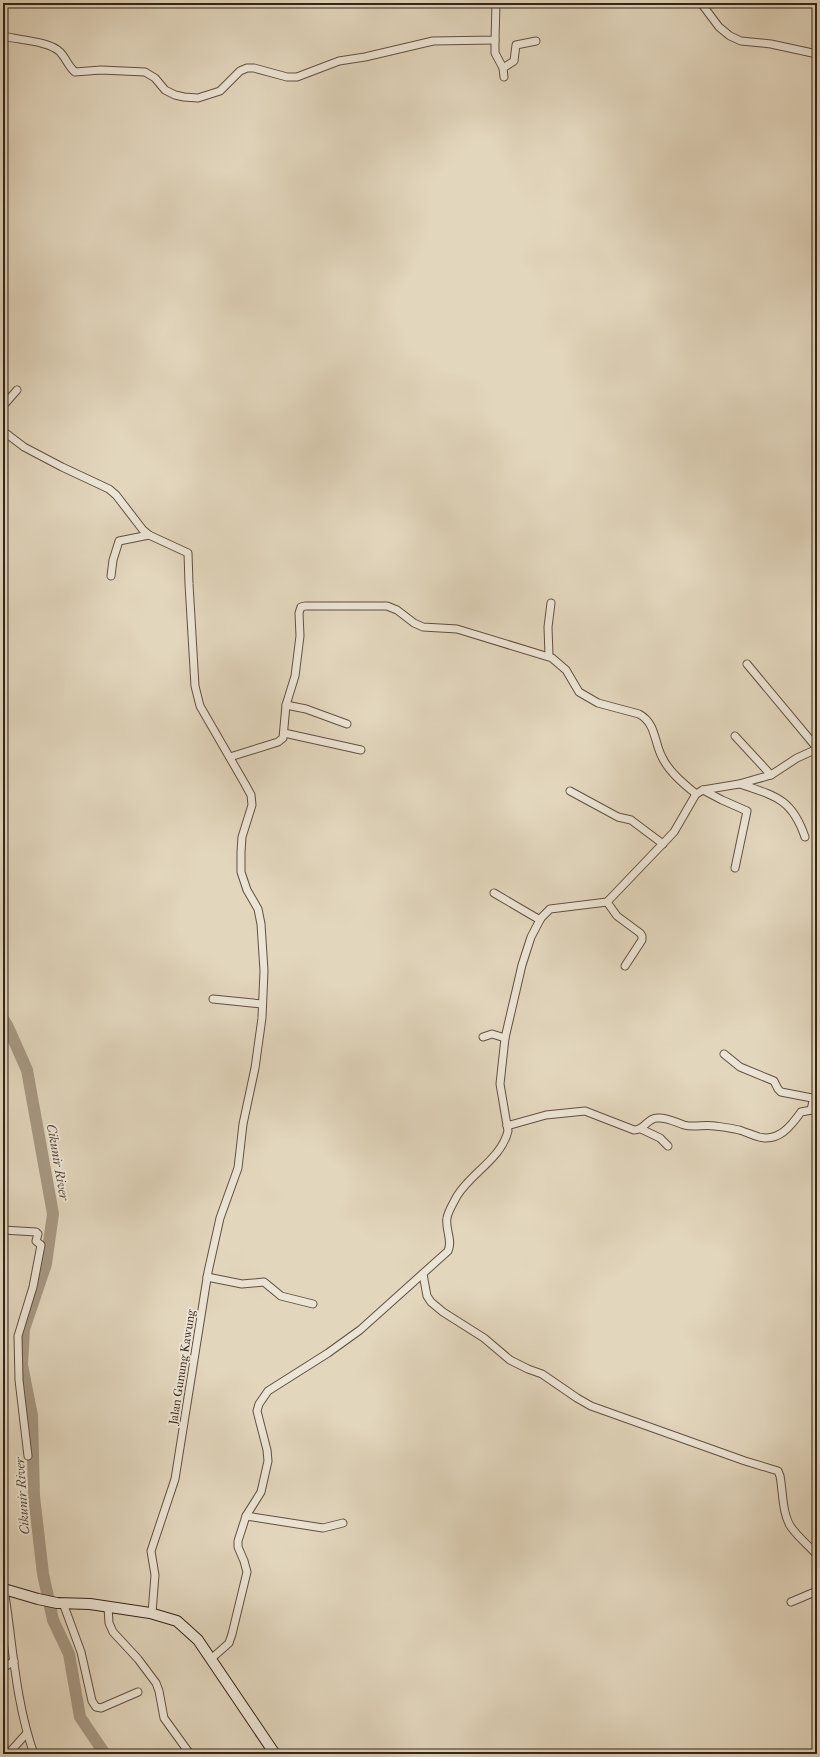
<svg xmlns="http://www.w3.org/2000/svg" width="820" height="1757" viewBox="0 0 820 1757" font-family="'IM FELL French Canon',serif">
	<rect width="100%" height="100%" fill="#e2d6bd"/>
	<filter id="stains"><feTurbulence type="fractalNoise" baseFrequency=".005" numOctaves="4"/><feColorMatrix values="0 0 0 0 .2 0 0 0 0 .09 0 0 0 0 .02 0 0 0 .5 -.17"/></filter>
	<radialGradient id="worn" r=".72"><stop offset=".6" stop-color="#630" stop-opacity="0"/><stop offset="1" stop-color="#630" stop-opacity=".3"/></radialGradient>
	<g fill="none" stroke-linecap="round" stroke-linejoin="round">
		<path stroke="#a79984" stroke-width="12" d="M3,1019L7,1025L27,1070L53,1214L46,1264L24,1329L22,1365L32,1416L34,1496L43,1574L53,1620L69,1654L80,1717L105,1754"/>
		<g stroke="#605040" stroke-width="9">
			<g id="street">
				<path d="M701,3L719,27L730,36L741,41L771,44L817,54"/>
				<path d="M3,36C18,40 50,41 60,52C66,58 68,66 75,72L101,70L145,72L155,78L165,90L175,95L184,97L198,98L220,91L240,71L247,68H254L287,77H297L339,61L365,57L433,41L495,40L496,3"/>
				<path d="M495,40V53L503,68L504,77"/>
				<path d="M503,68L514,61L516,45L536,41"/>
				<path d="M3,406L17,390"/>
				<path d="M3,431L24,447L62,467L109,489L116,495L143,530L149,535L188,553L189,584L195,686L200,706L245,784L251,795L252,805L242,837L241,852V872L247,890L258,909L261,924L264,971L262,1018L255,1068L243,1124L238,1168L220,1218L208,1272L175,1479L151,1551L155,1575L152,1613"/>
				<path d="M111,576L113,560L119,541L149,535"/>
				<path d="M549,656L548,627L551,603"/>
				<path d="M747,664L817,748"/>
				<path d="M286,705L306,709L347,724"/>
				<path d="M284,733L361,750"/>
				<path d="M735,736L771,775"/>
				<path d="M230,757L278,742L283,738L286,705L295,676L300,636L299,613L301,607L305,606H387L397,610L414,623L423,627L457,629L552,658L566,670L579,692L598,703L639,714C656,723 654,742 662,757C669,772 684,784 696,794"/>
				<path d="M740,784C776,796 792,799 805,837"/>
				<path d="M703,790L722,800L747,811L735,868"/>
				<path d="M570,791L618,817L631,820L663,844"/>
				<path d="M494,893L540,920"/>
				<path d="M607,902L617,916L640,933L642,936V940L625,966"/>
				<path d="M213,999L262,1004"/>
				<path d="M483,1037L492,1034L505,1038"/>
				<path d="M724,1054L740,1067L774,1081L778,1089L781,1092L812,1098L813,1101L811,1110"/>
				<path d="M507,1126L546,1115L585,1111L634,1130C645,1130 647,1118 657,1118C667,1117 675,1122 684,1125C694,1128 704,1124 715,1126C722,1127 731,1128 739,1130C746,1132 752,1135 759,1137C779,1142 791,1126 801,1112L817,1109"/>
				<path d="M641,1129L660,1138L668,1146"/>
				<path d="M3,1230L36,1232L38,1234L36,1241L41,1245L33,1287L18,1336L19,1380L28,1456"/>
				<path d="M423,1274L427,1296L431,1302L443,1312L484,1338L510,1360L528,1369L542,1374L577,1398L591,1406L745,1461L778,1471L780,1476C783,1491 782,1514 791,1527C798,1537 809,1546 817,1555"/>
				<path d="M207,1277L242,1284L264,1282L281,1296L313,1304"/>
				<path d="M246,1516L323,1528L343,1523"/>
				<path d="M4,1589C13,1644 15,1701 34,1754"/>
				<path d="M791,1602L817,1591"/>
				<path d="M63,1603L81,1652L92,1701L96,1707L101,1708L138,1692"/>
				<path d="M108,1607L109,1623L113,1632L138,1659L156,1683L159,1691L164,1718L190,1754"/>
				<path d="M211,1659L229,1643L232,1634L247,1572L244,1561L238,1547V1541L246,1516L261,1492L268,1461L267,1450L257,1411L259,1404L268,1391L328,1353L360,1330L448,1251C453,1241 445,1229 447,1218C448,1211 454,1202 457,1196C471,1173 501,1159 508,1131L500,1084L505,1038L522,965L531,937L541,918L550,909L607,902L674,832L696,794L703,790L739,784L771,775L797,758L817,749"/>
				<path d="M3,1668L14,1661"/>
				<path d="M8,1754L27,1733"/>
				<path d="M761,1754H763"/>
			</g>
		</g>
		<g stroke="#342416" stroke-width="12">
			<path id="secondary" d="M3,1587L4,1589L38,1599L57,1603L90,1604L150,1613L177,1621L198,1640L275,1754"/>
		</g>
		<use href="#street" stroke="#ece4d4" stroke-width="7"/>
		<use href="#secondary" stroke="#ece4d4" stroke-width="10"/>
	</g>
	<g text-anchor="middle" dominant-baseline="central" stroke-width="4" stroke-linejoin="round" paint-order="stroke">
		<g font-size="12" fill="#342416" stroke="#ece4d4">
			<text transform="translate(182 1367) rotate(-81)">Jalan Gunung Kawung</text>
		</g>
		<g font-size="13" font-style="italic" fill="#564737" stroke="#ece4d4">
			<text transform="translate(58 1162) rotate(80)">Cikunir River</text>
			<text transform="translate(22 1496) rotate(-94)">Cikunir River</text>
		</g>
	</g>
	<rect width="820" height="1757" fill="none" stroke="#e2d6bd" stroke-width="16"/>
	<rect x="4" y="4" width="812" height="1749" fill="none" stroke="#342416" stroke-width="2"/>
	<rect x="8" y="8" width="804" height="1741" fill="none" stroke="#342416"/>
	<rect width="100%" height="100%" filter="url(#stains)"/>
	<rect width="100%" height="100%" fill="url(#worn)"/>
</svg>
